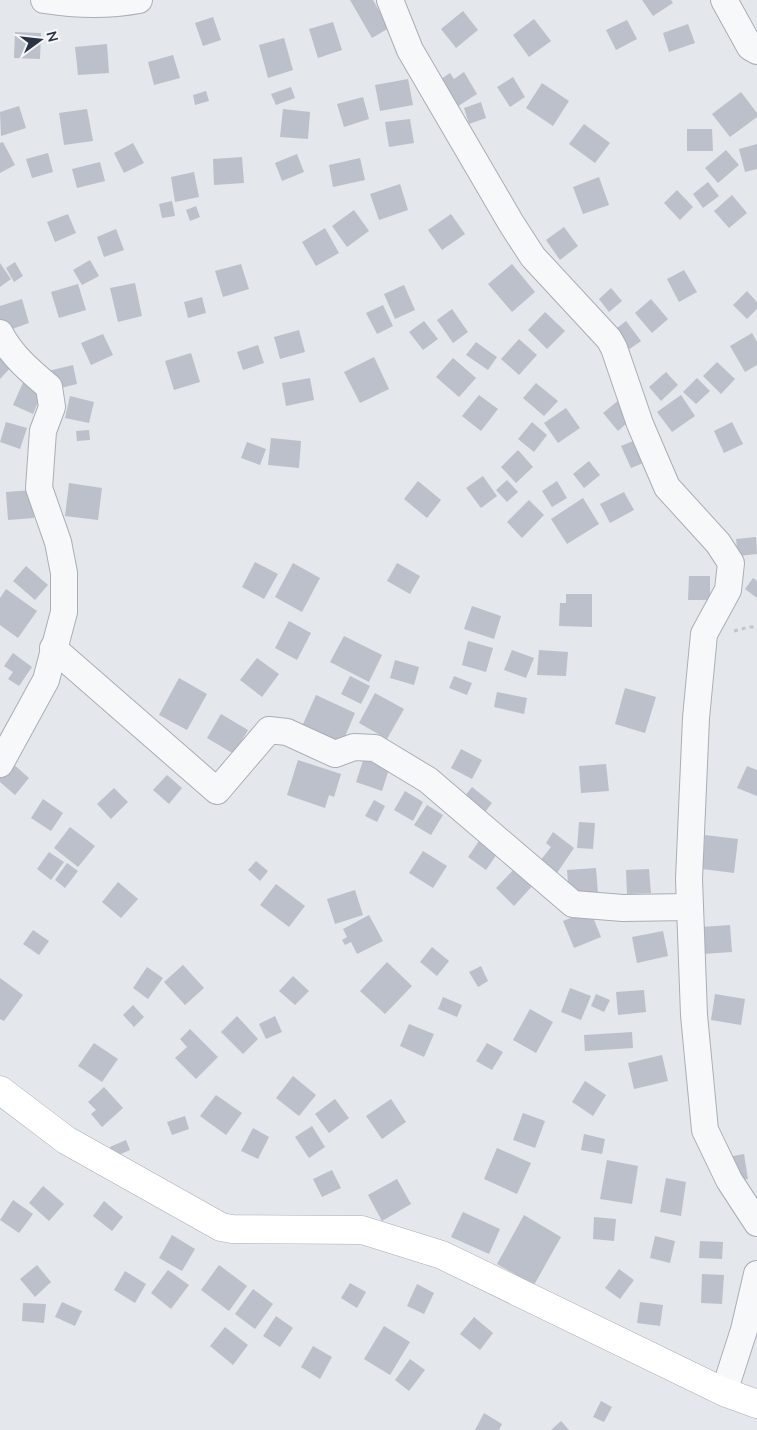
<svg xmlns="http://www.w3.org/2000/svg" width="757" height="1430" viewBox="0 0 757 1430" font-family="'Nunito Sans',sans-serif">
	<rect width="100%" height="100%" fill="#e4e7ec"/>
	<g fill="#bbc0ca">
		<path d="M350,0H373L389,28L372,38Z"/>
		<path d="M642,0H671L673,3L653,16Z"/>
		<path d="M463,11L478,30L456,48L441,29Z"/>
		<path d="M213,17L221,40L203,46L195,23Z"/>
		<path d="M534,19L551,41L529,57L513,35Z"/>
		<path d="M627,20L637,39L616,50L606,30Z"/>
		<path d="M333,22L342,50L318,58L309,29Z"/>
		<path d="M688,24L695,43L669,52L663,33Z"/>
		<path d="M15,32L41,33L40,59L14,58Z"/>
		<path d="M284,38L293,70L268,78L259,45Z"/>
		<path d="M107,44L109,73L78,75L75,47Z"/>
		<path d="M173,55L180,78L154,85L148,62Z"/>
		<path d="M464,72L477,94L452,110L435,83L450,73L454,79Z"/>
		<path d="M513,77L525,97L510,107L497,87Z"/>
		<path d="M408,79L413,105L380,111L375,85Z"/>
		<path d="M542,83L569,101L553,126L526,108Z"/>
		<path d="M291,87L295,98L276,105L271,94Z"/>
		<path d="M206,91L209,101L195,105L193,95Z"/>
		<path d="M741,92L757,113V117L730,137L712,114Z"/>
		<path d="M363,97L369,119L344,127L337,104Z"/>
		<path d="M481,102L486,118L469,124L464,108Z"/>
		<path d="M19,106L26,128L1,136L0,112Z"/>
		<path d="M87,109L93,141L64,145L59,113Z"/>
		<path d="M283,109L310,112L308,139L280,137Z"/>
		<path d="M410,119L414,143L389,147L385,122Z"/>
		<path d="M584,124L610,143L595,163L569,144Z"/>
		<path d="M687,129H712L713,151H687Z"/>
		<path d="M3,142L15,165L0,173V143Z"/>
		<path d="M133,143L144,163L124,173L114,153Z"/>
		<path d="M757,144V169L745,172L739,149Z"/>
		<path d="M726,150L739,165L718,183L705,168Z"/>
		<path d="M48,153L53,172L32,178L26,159Z"/>
		<path d="M297,154L304,172L282,181L275,163Z"/>
		<path d="M242,157L244,183L214,185L213,159Z"/>
		<path d="M360,158L365,180L333,187L329,165Z"/>
		<path d="M100,162L105,181L77,188L72,169Z"/>
		<path d="M194,172L199,197L175,202L171,177Z"/>
		<path d="M599,177L609,205L583,214L573,187Z"/>
		<path d="M708,182L719,196L703,208L693,194Z"/>
		<path d="M400,184L408,210L379,220L370,194Z"/>
		<path d="M677,190L693,207L680,220L664,203Z"/>
		<path d="M732,195L747,213L729,228L714,211Z"/>
		<path d="M172,201L175,216L162,218L159,204Z"/>
		<path d="M196,206L200,217L190,221L186,210Z"/>
		<path d="M354,210L369,231L347,247L332,226Z"/>
		<path d="M68,214L76,233L55,242L47,222Z"/>
		<path d="M451,214L465,234L442,250L428,230Z"/>
		<path d="M564,227L578,246L560,260L546,240Z"/>
		<path d="M325,228L339,253L316,266L302,242Z"/>
		<path d="M116,229L124,250L104,257L97,237Z"/>
		<path d="M90,260L99,276L82,285L73,270Z"/>
		<path d="M15,262L23,276L14,282L6,268Z"/>
		<path d="M0,263L11,279L0,287Z"/>
		<path d="M241,264L249,289L223,297L215,271Z"/>
		<path d="M512,264L535,292L512,312L488,284Z"/>
		<path d="M684,270L697,292L679,302L667,279Z"/>
		<path d="M135,283L142,316L118,322L110,288Z"/>
		<path d="M78,284L86,310L59,318L51,292Z"/>
		<path d="M404,285L415,310L395,319L384,294Z"/>
		<path d="M611,288L622,301L609,312L599,299Z"/>
		<path d="M747,291L757,302V309L747,319L733,305Z"/>
		<path d="M202,297L206,313L188,318L184,302Z"/>
		<path d="M22,299L29,323L4,332L0,321V306Z"/>
		<path d="M651,299L668,319L652,333L635,313Z"/>
		<path d="M383,305L393,326L377,334L366,313Z"/>
		<path d="M452,309L468,332L453,343L437,320Z"/>
		<path d="M545,312L565,331L547,349L528,330Z"/>
		<path d="M424,321L438,339L423,350L409,332Z"/>
		<path d="M626,321L641,341L621,355L607,336Z"/>
		<path d="M299,330L305,352L280,359L274,337Z"/>
		<path d="M752,333L757,342V365L745,372L730,346Z"/>
		<path d="M103,334L113,355L91,365L81,343Z"/>
		<path d="M519,339L537,355L519,375L501,359Z"/>
		<path d="M476,342L497,357L488,370L466,355Z"/>
		<path d="M258,345L264,363L243,370L237,352Z"/>
		<path d="M0,352L13,365L0,379Z"/>
		<path d="M191,353L200,382L174,390L165,361Z"/>
		<path d="M374,357L389,389L360,403L344,372Z"/>
		<path d="M453,358L476,378L459,397L436,377Z"/>
		<path d="M717,362L735,379L721,394L703,376Z"/>
		<path d="M73,365L77,384L53,390L48,371Z"/>
		<path d="M666,372L678,385L661,401L649,387Z"/>
		<path d="M25,378L44,388L33,414L13,405Z"/>
		<path d="M310,378L314,400L286,406L282,383Z"/>
		<path d="M697,378L710,391L696,404L683,392Z"/>
		<path d="M536,383L558,401L544,416L523,398Z"/>
		<path d="M479,395L498,409L481,431L462,416Z"/>
		<path d="M681,395L695,416L672,432L657,412Z"/>
		<path d="M70,396L94,402L89,423L65,418Z"/>
		<path d="M620,399L635,416L618,431L603,413Z"/>
		<path d="M566,408L580,428L558,443L544,423Z"/>
		<path d="M6,422L27,428L20,449L0,442Z"/>
		<path d="M532,422L547,435L534,452L518,439Z"/>
		<path d="M732,422L743,444L724,453L714,431Z"/>
		<path d="M89,430L90,440L77,441L76,431Z"/>
		<path d="M643,437L653,459L631,468L621,446Z"/>
		<path d="M271,438L301,441L299,468L268,465Z"/>
		<path d="M247,442L266,449L260,465L241,458Z"/>
		<path d="M518,450L533,467L516,483L501,467Z"/>
		<path d="M589,461L600,475L584,488L573,474Z"/>
		<path d="M483,476L497,496L481,508L466,488Z"/>
		<path d="M507,480L518,492L507,502L496,490Z"/>
		<path d="M418,481L441,500L427,518L404,499Z"/>
		<path d="M557,481L567,498L552,507L542,491Z"/>
		<path d="M69,483L102,488L98,520L65,516Z"/>
		<path d="M32,490L34,518L8,520L6,492Z"/>
		<path d="M624,492L634,510L610,523L600,504Z"/>
		<path d="M583,498L599,524L567,544L551,519Z"/>
		<path d="M529,500L544,515L522,538L507,522Z"/>
		<path d="M756,537L757,554L738,556L736,539Z"/>
		<path d="M255,562L278,574L264,599L242,587Z"/>
		<path d="M293,563L320,578L302,612L275,597Z"/>
		<path d="M397,563L420,576L410,594L387,581Z"/>
		<path d="M26,566L48,585L35,600L13,581Z"/>
		<path d="M689,576H710V600H688Z"/>
		<path d="M753,578L757,581V598L745,589Z"/>
		<path d="M6,589L37,611L18,638L0,625V598Z"/>
		<path d="M566,594H592V627L559,626L560,603H566Z"/>
		<path d="M472,606L501,616L494,639L464,629Z"/>
		<path d="M289,621L311,633L297,660L275,648Z"/>
		<path d="M344,636L382,655L369,682L330,662Z"/>
		<path d="M468,641L493,648L486,672L462,665Z"/>
		<path d="M512,650L534,658L526,678L504,670Z"/>
		<path d="M539,650L568,652L566,676L537,675Z"/>
		<path d="M13,653L32,667L19,686L8,679L13,672L4,666Z"/>
		<path d="M257,658L279,674L262,697L240,680Z"/>
		<path d="M395,660L419,667L414,685L390,678Z"/>
		<path d="M350,676L370,686L361,704L341,694Z"/>
		<path d="M454,676L472,683L467,695L449,688Z"/>
		<path d="M179,678L207,694L187,730L159,715Z"/>
		<path d="M625,688L656,697L645,733L615,724Z"/>
		<path d="M497,692L527,698L524,714L494,707Z"/>
		<path d="M375,693L404,709L387,739L359,723Z"/>
		<path d="M316,695L355,713L343,741L335,749L299,733Z"/>
		<path d="M221,714L248,730L234,754L207,738Z"/>
		<path d="M461,749L482,760L472,779L451,768Z"/>
		<path d="M365,755L391,763L382,791L356,782Z"/>
		<path d="M298,760L341,774L334,797L329,795L325,808L287,795Z"/>
		<path d="M12,763L29,778L15,795L0,782V777Z"/>
		<path d="M606,764L609,791L581,793L579,766Z"/>
		<path d="M747,766L757,770V796L737,788Z"/>
		<path d="M167,775L182,788L169,804L153,790Z"/>
		<path d="M472,787L492,803L481,817L461,801Z"/>
		<path d="M114,788L128,802L111,819L97,804Z"/>
		<path d="M405,791L423,802L413,821L394,810Z"/>
		<path d="M43,799L63,813L51,831L31,818Z"/>
		<path d="M374,800L385,806L377,822L365,816Z"/>
		<path d="M427,805L443,815L431,835L414,825Z"/>
		<path d="M579,822L595,823L593,849L577,848Z"/>
		<path d="M70,827L95,846L78,867L54,848Z"/>
		<path d="M553,832L574,848L557,873L540,861L551,847L546,843Z"/>
		<path d="M705,835L738,839L734,873L702,869Z"/>
		<path d="M481,838L499,851L486,870L468,857Z"/>
		<path d="M423,851L447,866L433,888L409,873Z"/>
		<path d="M49,852L64,862L51,880L37,869Z"/>
		<path d="M256,861L268,871L260,881L248,870Z"/>
		<path d="M67,863L78,871L65,888L55,880Z"/>
		<path d="M517,866L535,883L514,906L496,888Z"/>
		<path d="M596,868L598,894L569,896L567,870Z"/>
		<path d="M649,869L651,893L627,894L626,870Z"/>
		<path d="M118,882L138,899L121,918L102,902Z"/>
		<path d="M276,884L305,906L289,927L260,905Z"/>
		<path d="M355,890L363,915L335,924L327,899Z"/>
		<path d="M590,910L601,937L574,948L563,921Z"/>
		<path d="M369,915L383,941L357,954L351,942L345,945L342,940L347,937L343,929Z"/>
		<path d="M730,925L732,952L702,954L701,927Z"/>
		<path d="M33,930L49,941L39,955L23,944Z"/>
		<path d="M663,931L668,956L637,963L632,937Z"/>
		<path d="M432,947L449,961L437,976L420,962Z"/>
		<path d="M387,962L412,986L385,1014L360,991Z"/>
		<path d="M183,965L204,988L185,1005L164,982Z"/>
		<path d="M481,966L488,981L478,987L469,972Z"/>
		<path d="M147,967L163,978L148,999L133,988Z"/>
		<path d="M293,976L309,991L295,1005L279,991Z"/>
		<path d="M0,978L23,995L4,1021L0,1019Z"/>
		<path d="M570,988L591,996L581,1020L561,1012Z"/>
		<path d="M644,990L646,1012L618,1015L616,992Z"/>
		<path d="M596,994L610,1000L604,1012L591,1006Z"/>
		<path d="M715,994L745,999L741,1025L711,1020Z"/>
		<path d="M443,997L462,1005L457,1017L438,1009Z"/>
		<path d="M133,1005L144,1017L134,1027L123,1015Z"/>
		<path d="M530,1009L553,1022L536,1053L513,1040Z"/>
		<path d="M237,1016L258,1039L243,1054L221,1032Z"/>
		<path d="M275,1016L282,1032L266,1039L259,1024Z"/>
		<path d="M409,1024L434,1034L424,1057L400,1046Z"/>
		<path d="M190,1029L218,1057L196,1079L175,1058L187,1047L180,1039Z"/>
		<path d="M632,1032L633,1048L585,1051L584,1035Z"/>
		<path d="M94,1043L118,1059L102,1082L78,1066Z"/>
		<path d="M487,1043L503,1052L492,1070L476,1061Z"/>
		<path d="M662,1055L668,1081L634,1089L628,1063Z"/>
		<path d="M293,1076L316,1095L299,1116L276,1098Z"/>
		<path d="M585,1081L606,1095L593,1116L572,1102Z"/>
		<path d="M104,1087L123,1108L102,1127L91,1114L96,1110L88,1102Z"/>
		<path d="M216,1095L242,1113L226,1135L200,1116Z"/>
		<path d="M335,1099L349,1118L329,1133L315,1114Z"/>
		<path d="M391,1099L406,1122L382,1139L366,1116Z"/>
		<path d="M523,1113L545,1121L535,1148L513,1140Z"/>
		<path d="M185,1116L189,1129L172,1135L167,1122Z"/>
		<path d="M312,1126L325,1147L309,1158L295,1137Z"/>
		<path d="M253,1128L269,1137L258,1159L241,1151Z"/>
		<path d="M584,1134L605,1139L602,1154L581,1150Z"/>
		<path d="M126,1140L130,1150L114,1157L110,1147Z"/>
		<path d="M497,1148L531,1163L517,1194L484,1179Z"/>
		<path d="M744,1154L748,1179L732,1182L728,1157Z"/>
		<path d="M607,1160L638,1166L632,1204L600,1199Z"/>
		<path d="M332,1170L341,1188L322,1197L313,1179Z"/>
		<path d="M666,1178L686,1182L681,1216L660,1212Z"/>
		<path d="M397,1179L411,1204L382,1221L368,1195Z"/>
		<path d="M43,1186L64,1204L49,1221L29,1203Z"/>
		<path d="M13,1200L33,1214L19,1233L0,1220Z"/>
		<path d="M104,1201L123,1217L112,1231L93,1216Z"/>
		<path d="M463,1212L500,1229L489,1254L451,1237Z"/>
		<path d="M524,1215L561,1237L534,1285L497,1264Z"/>
		<path d="M594,1217L616,1219L614,1241L593,1239Z"/>
		<path d="M172,1235L195,1249L182,1271L159,1258Z"/>
		<path d="M655,1236L675,1241L670,1263L650,1258Z"/>
		<path d="M700,1241L723,1242L722,1259L699,1258Z"/>
		<path d="M37,1265L51,1282L35,1297L20,1279Z"/>
		<path d="M219,1265L247,1286L229,1311L201,1290Z"/>
		<path d="M619,1269L634,1280L620,1299L605,1288Z"/>
		<path d="M168,1270L189,1285L171,1309L151,1293Z"/>
		<path d="M125,1271L146,1284L135,1303L114,1290Z"/>
		<path d="M702,1274L724,1275L722,1304L701,1303Z"/>
		<path d="M350,1283L366,1292L357,1308L341,1298Z"/>
		<path d="M417,1284L434,1293L424,1314L407,1306Z"/>
		<path d="M253,1289L273,1304L255,1329L235,1314Z"/>
		<path d="M62,1302L82,1311L75,1326L55,1317Z"/>
		<path d="M640,1302L663,1305L660,1326L637,1323Z"/>
		<path d="M23,1303L46,1304L44,1323L22,1321Z"/>
		<path d="M276,1316L293,1328L280,1347L263,1336Z"/>
		<path d="M474,1317L493,1333L480,1350L460,1334Z"/>
		<path d="M384,1326L410,1342L390,1375L364,1359Z"/>
		<path d="M225,1327L248,1345L233,1365L210,1346Z"/>
		<path d="M313,1346L332,1357L320,1379L301,1367Z"/>
		<path d="M410,1359L425,1370L409,1391L395,1380Z"/>
		<path d="M601,1401L612,1407L604,1422L593,1417Z"/>
		<path d="M484,1413L502,1424L499,1430H475Z"/>
		<path d="M561,1421L569,1430H551Z"/>
	</g>
	<g fill="none" stroke-linecap="round" stroke-linejoin="round">
		<g stroke="#a9aeb7" stroke-width="28">
			<g id="street">
				<path d="M44,0C76,5 107,6 139,0"/>
				<path d="M390,0L410,50L511,223L533,257L609,339L614,348L640,424L667,487L718,543L731,563L728,590L704,634L696,718L689,879L694,1015L705,1130L729,1180L757,1223"/>
				<path d="M724,0L750,47L757,51"/>
				<path d="M0,333C11,355 30,371 49,387L52,407L43,431L39,488L58,542L64,573V612L46,680L0,764"/>
				<path d="M53,648L217,791L269,730L287,732L335,754L354,747L375,748L428,780L573,904L623,908L690,907"/>
				<path d="M724,1392L744,1330L757,1274"/>
			</g>
		</g>
		<g stroke="#a9aeb7" stroke-width="29">
			<path id="secondary" d="M0,1090L66,1140L221,1227L232,1229L362,1230L442,1255L724,1392L757,1404"/>
		</g>
		<path stroke="#c2c5cb" stroke-width="3" stroke-dasharray="4 4" stroke-linecap="butt" d="M734,631L749,627H757"/>
		<use href="#street" stroke="#f7f8fa" stroke-width="26"/>
		<use href="#secondary" stroke="#fff" stroke-width="28"/>
	</g>
	<g transform="translate(40 40) rotate(75)" stroke="#f4f6f9" stroke-width="4" paint-order="stroke">
	<path d="M0-4L9 19L0 12L-9 19Z" fill="#2b3445"/>
	<text y="-8" font-size="14" font-weight="bold" text-anchor="middle" fill="#2b3445">N</text>
	</g>
</svg>
